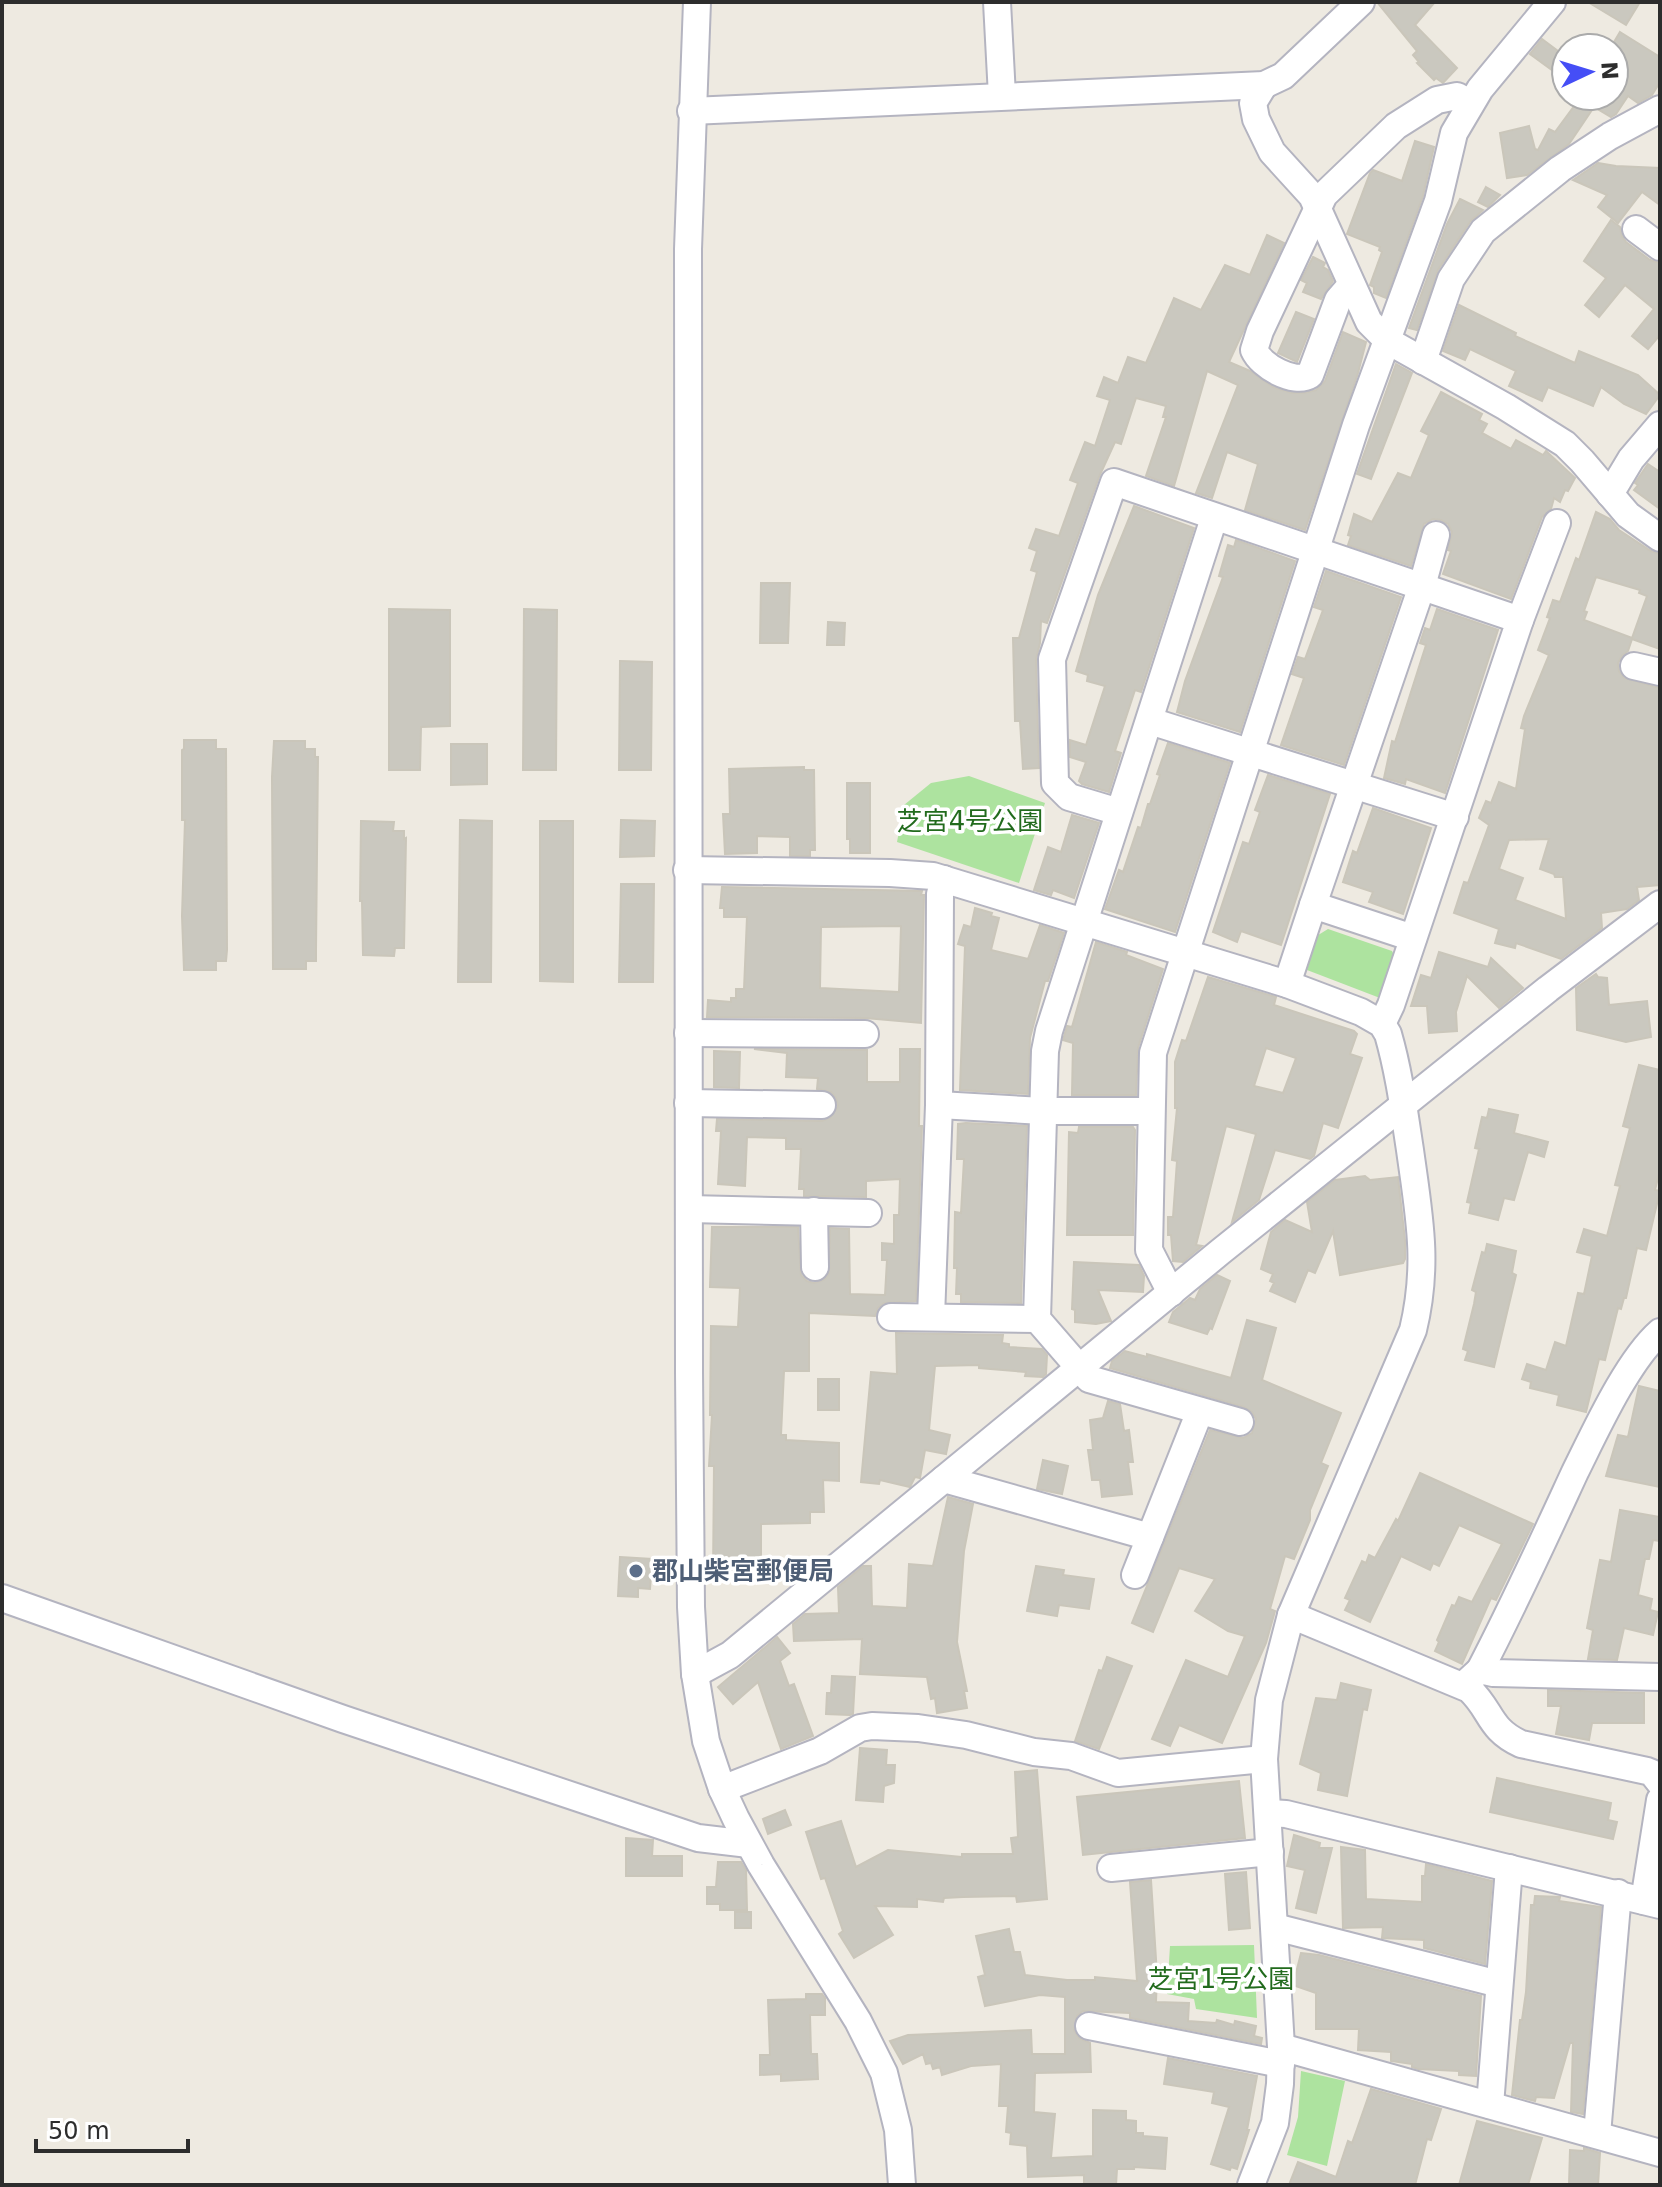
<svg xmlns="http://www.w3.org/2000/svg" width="1662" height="2187" viewBox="0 0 1662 2187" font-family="'DejaVu Sans','Noto Sans JP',sans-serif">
	<rect width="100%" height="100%" fill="#eeeae1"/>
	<g fill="#ade39f">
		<path d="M969,776L1045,803L1019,883L897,842L904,805L931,783Z"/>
		<path d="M1328,929L1392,951L1394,955L1380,998L1307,970L1315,937Z"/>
		<path d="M1254,1945L1257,2018L1196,2009L1194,1999L1167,1994L1170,1946Z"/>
		<path d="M1301,2071L1345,2081L1327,2166L1287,2155L1298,2117Z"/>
	</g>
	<g fill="#cac8bf" stroke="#cac6ba" stroke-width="2" fill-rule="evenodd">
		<path d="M1377,2H1435L1415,25L1457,68L1443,83L1436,78L1434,80L1417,63L1419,62L1413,55L1417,51Z"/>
		<path d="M1588,2H1640L1626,25Z"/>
		<path d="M1620,32L1660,57V82L1652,95L1638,103L1628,96L1616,114L1611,117L1594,107L1569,144L1527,175L1507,178L1500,133L1529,126L1535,149L1538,150L1549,129L1555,132L1580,98L1577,96H1614V42Z"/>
		<path d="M1542,39L1566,57L1556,73L1530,54Z"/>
		<path d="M1415,141L1434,147L1423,196L1386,298L1374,293V287L1370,285L1382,252L1379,250L1380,247L1347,234L1370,173L1373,170L1402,181Z"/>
		<path d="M1598,163L1616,166L1660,168V205L1642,192L1618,223L1598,207L1607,195L1573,180Z"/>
		<path d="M1486,187L1500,195L1488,207L1478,202Z"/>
		<path d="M1460,199L1483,210L1470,222L1438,270L1417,330L1409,328L1447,224Z"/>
		<path d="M1611,220L1620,227L1622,236L1626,242L1650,260L1660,263V335L1648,349L1632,336L1654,309L1625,285L1599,317L1585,305L1606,278L1584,261Z"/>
		<path d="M1267,235L1284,243L1229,362L1250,371L1273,387L1292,393H1304L1316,390L1325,381L1343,332L1366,342L1358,373L1305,530L1245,510L1258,464L1227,452L1212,498L1196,493L1238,385L1207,371L1174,486L1146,476L1166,417H1163L1166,406L1136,398L1121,444L1115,442L1099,477L1047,623L1041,621L1040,643L1036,659L1039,768L1023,769L1020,721H1015L1013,638H1019L1037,572L1031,570L1037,551L1029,548L1036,529L1059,536L1078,483L1070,480L1085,442L1095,446L1110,400L1097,396L1104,377L1118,383L1128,357L1146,363L1174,298L1201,310L1225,265L1250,275Z"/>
		<path d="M1313,257L1325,263L1323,267L1328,270L1333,281L1321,299L1303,292L1307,283L1301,280Z"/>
		<path d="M1459,305L1516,333L1515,336L1575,363L1579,351L1638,375L1660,395L1646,414L1624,404L1601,387L1593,406L1548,387L1542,401L1509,386L1516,371L1470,349L1465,360L1443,351Z"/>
		<path d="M1296,312L1314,319L1297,362L1278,353Z"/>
		<path d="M1396,364L1412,373L1371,479L1357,474Z"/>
		<path d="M1441,392L1482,414L1479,420L1487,424L1482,433L1511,449L1516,440L1543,455L1546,451L1575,478L1568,491L1565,490L1560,502L1554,498L1551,509L1542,517L1511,599L1443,574L1451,551L1448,550L1452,532L1448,524L1441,520L1433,519L1424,524L1411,566L1348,545L1351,536L1348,535L1354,514L1372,522L1398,473L1411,478L1429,435L1421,431Z"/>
		<path d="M1648,464L1660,472V509L1634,490L1638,485L1635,483Z"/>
		<path d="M1134,506L1194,528L1141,692L1135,690L1115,751L1121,753L1109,792L1082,784L1079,781L1086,762L1070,757V740L1086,745L1105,686L1087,681L1088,675L1076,671L1098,595Z"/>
		<path d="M1596,512L1610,519L1619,530L1651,551L1660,554V649L1632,639L1628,651L1622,656L1618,663L1619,671L1624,678L1660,688L1658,830H1660V885L1637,887L1639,900L1627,909L1601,913L1602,928L1561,959L1516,943L1515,948L1495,943L1499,929L1454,913L1464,882L1468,883L1489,825L1479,818L1486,801L1491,803L1499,782L1516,789L1525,729L1521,728L1524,716L1549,655L1538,650L1550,618L1547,617L1553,600L1560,602L1576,558L1579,560ZM1596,577L1640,590L1639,593L1647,596L1632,638L1584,620L1587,612L1584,611ZM1549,839L1540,869L1554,874L1555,877H1563L1566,919L1515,900L1523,878L1499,869L1509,840Z"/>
		<path d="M1236,540L1295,561L1240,732L1177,712L1185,681L1223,577L1219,576L1228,545L1234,547Z"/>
		<path d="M1326,571L1401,597L1344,765L1281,745L1304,678L1292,674L1298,657L1305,659L1323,610L1314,607Z"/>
		<path d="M761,583H790L788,643H760Z"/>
		<path d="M389,609L450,610V726L421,727L420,770H389Z"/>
		<path d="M524,609L557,610L556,770H523Z"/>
		<path d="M1437,609L1498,630L1445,793L1406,779L1405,784L1384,778L1392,741L1395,742L1426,645L1420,643L1425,628L1430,630Z"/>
		<path d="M828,622L845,623L844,645H827Z"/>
		<path d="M620,661L652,662L651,770H619Z"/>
		<path d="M184,740H216V749H226L227,950L226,961H216V970H184L182,916L185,820H182V750L184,749Z"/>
		<path d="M274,741H305V749H315V757H318L316,950V961H306V969H273L272,777Z"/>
		<path d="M1168,743L1230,763L1175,932L1105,909L1119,870L1123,872L1138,827L1141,828L1148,804H1150L1160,775L1157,774Z"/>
		<path d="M451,744H487V784L451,785Z"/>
		<path d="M804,767V770H814L815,850H810V856H790V837L757,836V853L725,854L723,814H730L729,769Z"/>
		<path d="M1268,775L1330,794L1281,945L1241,931L1237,942L1213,932L1243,842L1249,844L1260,812L1255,810Z"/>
		<path d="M847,783H870V853H850V839H847Z"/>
		<path d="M1373,808L1431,828L1403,914L1369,902L1373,892L1343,882L1353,851L1357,853Z"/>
		<path d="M1072,815L1099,823L1074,898L1053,890L1051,895L1034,890L1048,847L1061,852Z"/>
		<path d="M460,820L492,821L491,982H458Z"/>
		<path d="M621,820L655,821L654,856L620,857Z"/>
		<path d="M361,821L394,822L393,831H404V839L406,838L404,948H395L394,956L363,955L362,901H360Z"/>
		<path d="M540,821H573V982L540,981Z"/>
		<path d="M621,884H654L653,982H619Z"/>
		<path d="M722,887L922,891L921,895H924L921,1023L865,1018L707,1017L708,1000L731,1002V998H736V989H744L747,917H724V908H720ZM901,926L899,992L820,988L821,927Z"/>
		<path d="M975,908L992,913L991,916L999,918L991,950L1028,959L1040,925L1064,933L1048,981H1045L1030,1038L1028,1094L960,1090L965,946L958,944L964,925L971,927Z"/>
		<path d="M1096,942L1127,952L1126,955L1163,969L1138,1048L1136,1095H1072L1073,1043L1063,1040L1067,1026L1072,1027Z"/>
		<path d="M1439,952L1488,967L1491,958L1523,988L1499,1008L1467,976L1456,1012L1457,1031L1429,1033L1427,1006H1411L1421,975L1431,978Z"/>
		<path d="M1596,974L1598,977L1607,978L1609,1005L1647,1001L1651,1037L1626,1042L1577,1030L1576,988Z"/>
		<path d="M1208,977L1276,997L1274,1005L1354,1031L1357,1034L1350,1054L1362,1058L1338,1128L1323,1123L1314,1156L1310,1159L1275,1150L1259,1200L1232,1222L1256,1134L1226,1126L1196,1245L1202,1246L1183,1262L1173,1261L1171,1235H1168V1217H1173L1177,1161L1172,1160L1177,1108H1175V1062L1182,1040L1186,1041ZM1266,1048L1296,1058L1283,1093L1254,1086Z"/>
		<path d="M754,1049L867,1050V1082H900V1049H920L919,1126H922L916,1301L884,1303L878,1308L875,1316L809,1313V1371H784L781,1435H786V1440L839,1443V1481L823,1480L824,1512H810V1523L761,1524V1577H713L714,1466H709L712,1415H710L711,1326L738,1327L740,1288L710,1287L712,1227H798L801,1275L807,1281L814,1283L824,1280L829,1274L830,1228L849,1229L850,1294L885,1295L887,1260H882V1243L894,1244V1215H899L900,1179L866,1181V1197L804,1196V1189H799L801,1149H786V1138L747,1137L745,1186L718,1184L721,1131H716L717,1119L822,1121L830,1118L838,1106L836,1098L831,1092L817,1089L818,1078L786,1077L787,1053Z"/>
		<path d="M714,1051L740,1052L739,1088L714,1087Z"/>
		<path d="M1639,1065L1660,1070V1170L1655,1190L1660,1191L1646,1250L1637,1248L1626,1298H1624L1621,1309L1618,1308L1605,1360L1599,1359L1586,1412L1557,1405L1559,1395L1530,1388L1531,1382L1522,1379L1527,1364L1546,1370L1555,1342L1566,1346L1578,1293L1584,1294L1592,1256L1577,1252L1584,1229L1607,1236L1620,1186L1615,1185L1630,1128L1623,1126Z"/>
		<path d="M1489,1109L1518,1115L1514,1133L1548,1142L1544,1157L1528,1152L1514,1200L1504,1198L1498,1220L1469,1213L1471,1203L1467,1202L1479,1149L1475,1148L1482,1117L1487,1118Z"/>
		<path d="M966,1123L1027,1126L1021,1303L961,1302V1294H956L957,1268H954L955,1212L961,1213L964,1159H957L958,1124Z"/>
		<path d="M1079,1127H1133L1135,1130L1133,1235H1067L1069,1132L1078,1133Z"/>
		<path d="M1365,1176L1370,1180L1398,1177L1405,1240V1259L1403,1263L1340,1275L1333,1231L1315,1273L1308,1270L1295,1302L1270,1291L1274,1283L1270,1281L1273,1274L1261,1269L1271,1232L1285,1220L1312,1232L1307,1202L1335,1180Z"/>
		<path d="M1487,1244L1516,1251L1512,1273L1516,1275L1494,1367L1465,1360L1468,1351L1463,1349L1474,1304L1476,1292L1472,1290L1482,1252L1485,1253Z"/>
		<path d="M1074,1262L1139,1265L1144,1276L1143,1292L1098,1290L1111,1321L1096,1324L1075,1322V1310L1072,1309Z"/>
		<path d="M1217,1275L1230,1281L1212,1329L1210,1328L1207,1334L1169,1322L1173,1312L1190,1298L1195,1300L1200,1289Z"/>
		<path d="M1247,1320L1276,1328L1262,1380L1341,1413L1321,1463L1328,1466L1310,1510V1520L1294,1559L1285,1556L1270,1609L1275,1611L1266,1643L1222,1743L1179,1725L1170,1746L1152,1739L1186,1660L1228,1677L1245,1636L1228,1631L1195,1611L1215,1579L1179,1568L1153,1632L1132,1623L1210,1430L1243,1438L1252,1433L1256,1419L1252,1412L1244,1407L1110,1368L1112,1361L1125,1351L1147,1357V1354L1231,1378Z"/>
		<path d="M896,1333L1003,1335L1002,1343L1009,1344V1347L1042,1349L1047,1355L1046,1374L1043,1377L1025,1376L1026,1372L979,1368V1365L935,1366L929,1430L950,1435L946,1454L925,1450L920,1478L915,1477L910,1487L880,1480L879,1484L861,1482L871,1372L897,1374Z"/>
		<rect x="818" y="1379" width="21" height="31"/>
		<path d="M1639,1386L1660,1391V1487L1606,1476L1618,1435L1628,1437Z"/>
		<path d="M1108,1401L1120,1404L1124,1431L1129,1430L1133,1462H1128L1132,1494L1102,1497L1100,1480H1092L1088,1450H1093L1090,1420L1103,1418Z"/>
		<path d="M1043,1460L1068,1466L1062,1494L1037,1489Z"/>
		<path d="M1420,1473L1533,1524L1496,1600L1491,1598L1462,1664L1435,1651L1439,1642L1437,1640L1452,1605L1455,1606L1459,1597L1472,1602L1502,1544L1459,1525L1439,1566L1433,1563L1430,1570L1401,1556L1370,1622L1345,1610L1350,1600L1345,1598L1362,1561L1366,1563L1369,1555L1375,1558L1396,1519L1398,1521Z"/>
		<path d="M948,1497L973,1504L964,1551L957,1642L967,1691H964L967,1708L937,1713L935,1698L931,1699L927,1677L860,1674L862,1639L794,1641L793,1624L805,1614L839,1613L838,1587L863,1566H871L872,1606L907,1608L909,1564L933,1566Z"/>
		<path d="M1620,1510L1660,1517V1541L1653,1540L1649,1559H1645L1638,1595L1652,1599L1650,1610L1658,1612L1653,1635L1624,1628L1617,1660L1588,1659L1593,1630L1587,1628L1600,1560L1611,1562Z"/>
		<path d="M620,1557L652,1559L650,1589L638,1588V1597L618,1596Z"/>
		<path d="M1036,1566L1064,1570L1063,1575L1094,1579L1089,1609L1059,1605L1057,1616L1027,1611Z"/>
		<path d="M777,1637L790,1653L780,1661L789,1686L794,1684L813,1736L781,1749L758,1682L733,1704L718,1687Z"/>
		<path d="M1107,1657L1132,1666L1099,1749L1075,1741L1099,1670L1102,1671Z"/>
		<path d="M832,1676L855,1677L853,1714L850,1715L826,1714L827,1693H831Z"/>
		<path d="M1341,1683L1371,1690L1367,1710L1363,1709L1347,1796L1318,1790L1321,1773L1300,1764L1316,1698L1337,1700Z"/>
		<path d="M1548,1690L1644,1693V1723H1592L1589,1740L1556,1734L1561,1706H1548Z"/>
		<path d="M860,1748L887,1750L886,1765H895L894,1783L884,1786L883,1802L856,1800Z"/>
		<path d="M1037,1770L1047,1899L1017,1902L1016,1896L963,1897L944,1898L943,1902L917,1899V1907L875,1906L893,1935L854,1958L839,1934L843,1931L825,1878L821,1879L806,1832L841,1821L856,1867L888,1850L962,1857V1854H1013L1011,1838L1018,1837L1015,1772Z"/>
		<path d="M1497,1778L1611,1803L1608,1820L1617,1822L1613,1839L1490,1812Z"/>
		<path d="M1239,1781L1245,1838L1083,1855L1077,1797Z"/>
		<path d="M785,1810L791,1825L768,1834L763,1819Z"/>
		<path d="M1294,1835L1320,1843L1319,1848H1332L1316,1913L1296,1908L1305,1870L1287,1866Z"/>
		<path d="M626,1838L653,1840L652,1856H682V1876H626Z"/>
		<path d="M1341,1847L1365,1850L1366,1899L1422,1902V1876H1425L1426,1864L1492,1881L1485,1964L1424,1948V1940L1382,1938L1383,1927L1343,1928Z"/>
		<path d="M718,1862H741L746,1870L747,1910H720V1904H707V1887H716Z"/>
		<path d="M1246,1872L1250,1928L1229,1930L1225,1874Z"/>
		<path d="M1151,1880L1157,1975L1156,2002L1189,2003L1188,2021L1216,2023L1217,2020L1234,2025L1235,2021L1256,2026L1254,2036L1262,2038L1261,2044L1130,2018V2013L1083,2011L1077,2016L1074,2030L1079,2038L1090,2043L1091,2072L1035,2073L1034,2112L1055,2114L1051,2158L1093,2156V2110L1126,2111V2120L1136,2121V2133H1143V2136L1167,2138L1165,2169L1134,2167V2169H1117L1116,2185H1084V2175L1028,2177L1027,2146L1010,2144L1011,2133L1006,2132L1008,2106H999L1001,2064L971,2066L942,2075L940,2067L933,2069L931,2063L926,2064L923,2054L903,2064L890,2041L908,2035L1031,2030L1032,2054H1065V1997L1040,1995L985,2006L978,1977L985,1975L976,1936L1009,1929L1014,1952H1020L1025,1975L1067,1980H1095V1977L1137,1981L1130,1882Z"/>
		<path d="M1535,1896L1560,1897L1559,1901L1601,1907L1583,2114L1571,2112L1573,2043H1570L1554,2098L1536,2097L1535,2101L1512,2095L1520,2020H1522L1526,1992L1531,1905H1534Z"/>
		<rect x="735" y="1912" width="16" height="16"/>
		<path d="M1301,1953L1319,1955L1481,1996L1476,2076L1459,2075V2071L1418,2069L1412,2067V2064L1391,2061V2052L1358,2050L1359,2029H1316V1993L1293,1985Z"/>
		<path d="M806,1994H822L825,1998V2015H810L811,2054H817L818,2079L781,2081V2074L760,2075V2055H770L768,2000L806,1999Z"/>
		<path d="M1168,2058L1257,2076L1247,2130H1249L1237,2169L1231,2167L1230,2170L1211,2164L1229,2107L1212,2103L1214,2092L1164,2084Z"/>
		<path d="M1371,2089L1441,2109L1431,2140L1427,2139L1415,2185H1289L1298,2162L1336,2177L1348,2141L1352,2143L1356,2132Z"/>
		<path d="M1477,2121L1542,2138L1528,2185H1459Z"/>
		<path d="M1584,2148L1600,2153L1598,2185H1569L1570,2150L1584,2151Z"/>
	</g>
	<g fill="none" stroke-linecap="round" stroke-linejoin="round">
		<g stroke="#b4b4c0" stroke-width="30">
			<g id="minor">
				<path d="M697,2L688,249L689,1372L691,1607L695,1674L706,1741L722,1789L736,1819L761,1865L858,2021L884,2073L898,2130L902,2185"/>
				<path d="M997,2L1002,96"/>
				<path d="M1264,85L1253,103L1256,119L1272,152L1312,196L1369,322L1388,341L1506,407L1565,444L1582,461L1628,515L1660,538"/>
				<path d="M691,111L1264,85L1283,76L1361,2"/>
				<path d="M1636,229L1660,247"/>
				<path d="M1351,285L1338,300L1310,375C1294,385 1261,366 1254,350L1260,331L1324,195L1396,126L1437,100L1457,96L1470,103"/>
				<path d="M1423,361L1451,279L1483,231L1560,169L1610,136L1660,109"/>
				<path d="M1610,494L1631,459L1660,425"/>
				<path d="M1214,518L1049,1031L1045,1051L1037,1319L1089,1379L1240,1422"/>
				<path d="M1520,620L1557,523"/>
				<path d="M1634,666L1660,672"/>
				<path d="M1150,721L1455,817"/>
				<path d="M1119,812L1069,797L1055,783L1052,659L1114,482L1520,620L1391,1005L1382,1024"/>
				<path d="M687,870L890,873L933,876L1287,984L1361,1012L1382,1024L1388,1034C1399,1072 1404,1111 1410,1150C1419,1215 1429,1264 1413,1330L1291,1615L1269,1700L1264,1759L1281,2047L1280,2084L1275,2123L1251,2185"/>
				<path d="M1313,905L1422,586L1436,535"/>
				<path d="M1287,984L1313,905L1413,938"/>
				<path d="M688,1033L865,1034"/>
				<path d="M688,1103L822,1105"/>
				<path d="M939,1105L1043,1111H1150"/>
				<path d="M689,1209L868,1213"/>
				<path d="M814,1211L815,1267"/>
				<path d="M1171,1293L1149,1250L1153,1053L1356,425L1438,201L1454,133L1480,89L1552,2"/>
				<path d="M891,1317L1037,1319"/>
				<path d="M931,1317L939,1105L940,894L944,879"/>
				<path d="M944,1479L1150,1537"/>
				<path d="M1135,1575L1200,1411"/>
				<path d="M2,1598L343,1719L698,1838L749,1844"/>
				<path d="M1291,1615L1469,1689C1492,1710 1488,1729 1521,1744L1647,1771L1652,1773L1660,1783"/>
				<path d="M1480,1670C1514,1605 1544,1539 1575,1472C1595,1432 1627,1361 1660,1332"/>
				<path d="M695,1674L730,1655L1220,1252L1548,989L1660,904"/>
				<path d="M1468,1681L1480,1670L1493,1673L1660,1677"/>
				<path d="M722,1789L820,1751L860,1728L872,1726L918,1728L966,1735L1034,1752L1071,1756L1118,1773L1264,1759"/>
				<path d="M1268,1813L1286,1814L1660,1905"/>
				<path d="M1111,1868L1270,1852"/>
				<path d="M1644,1901L1660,1800"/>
				<path d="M1275,1927L1499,1984"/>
				<path d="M1089,2026L1281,2064"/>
				<path d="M1281,2047L1660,2153"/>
				<path d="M1490,2105L1509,1868"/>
				<path d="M1597,2134L1618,1893"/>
			</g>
		</g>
		<use href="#minor" stroke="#fff" stroke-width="26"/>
	</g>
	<circle fill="#5c6f8a" stroke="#fff" stroke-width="3" cx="636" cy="1571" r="8"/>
	<g text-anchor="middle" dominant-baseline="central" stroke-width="7" stroke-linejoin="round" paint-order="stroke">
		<g font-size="26" fill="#226b1d" stroke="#fff">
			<text x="970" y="821">芝宮4号公園</text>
			<text x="1221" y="1979">芝宮1号公園</text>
		</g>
		<g font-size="26" font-weight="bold" fill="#4e5e75" stroke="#fff" text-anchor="start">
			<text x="652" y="1571">郡山柴宮郵便局</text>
		</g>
	</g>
	<rect width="1662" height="2187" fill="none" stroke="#2d2d2d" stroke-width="8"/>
	<g transform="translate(1590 72) rotate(86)"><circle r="38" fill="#ffffff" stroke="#ababab" stroke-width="2"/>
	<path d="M0-6L14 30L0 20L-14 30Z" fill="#454ef6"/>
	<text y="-12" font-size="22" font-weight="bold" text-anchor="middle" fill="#2d2d2d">N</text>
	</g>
	<path d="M36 2139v12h152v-12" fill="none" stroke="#2d2d2d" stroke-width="4"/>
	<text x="48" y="2139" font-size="24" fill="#2d2d2d" stroke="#ffffff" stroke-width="6" paint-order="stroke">50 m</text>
</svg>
